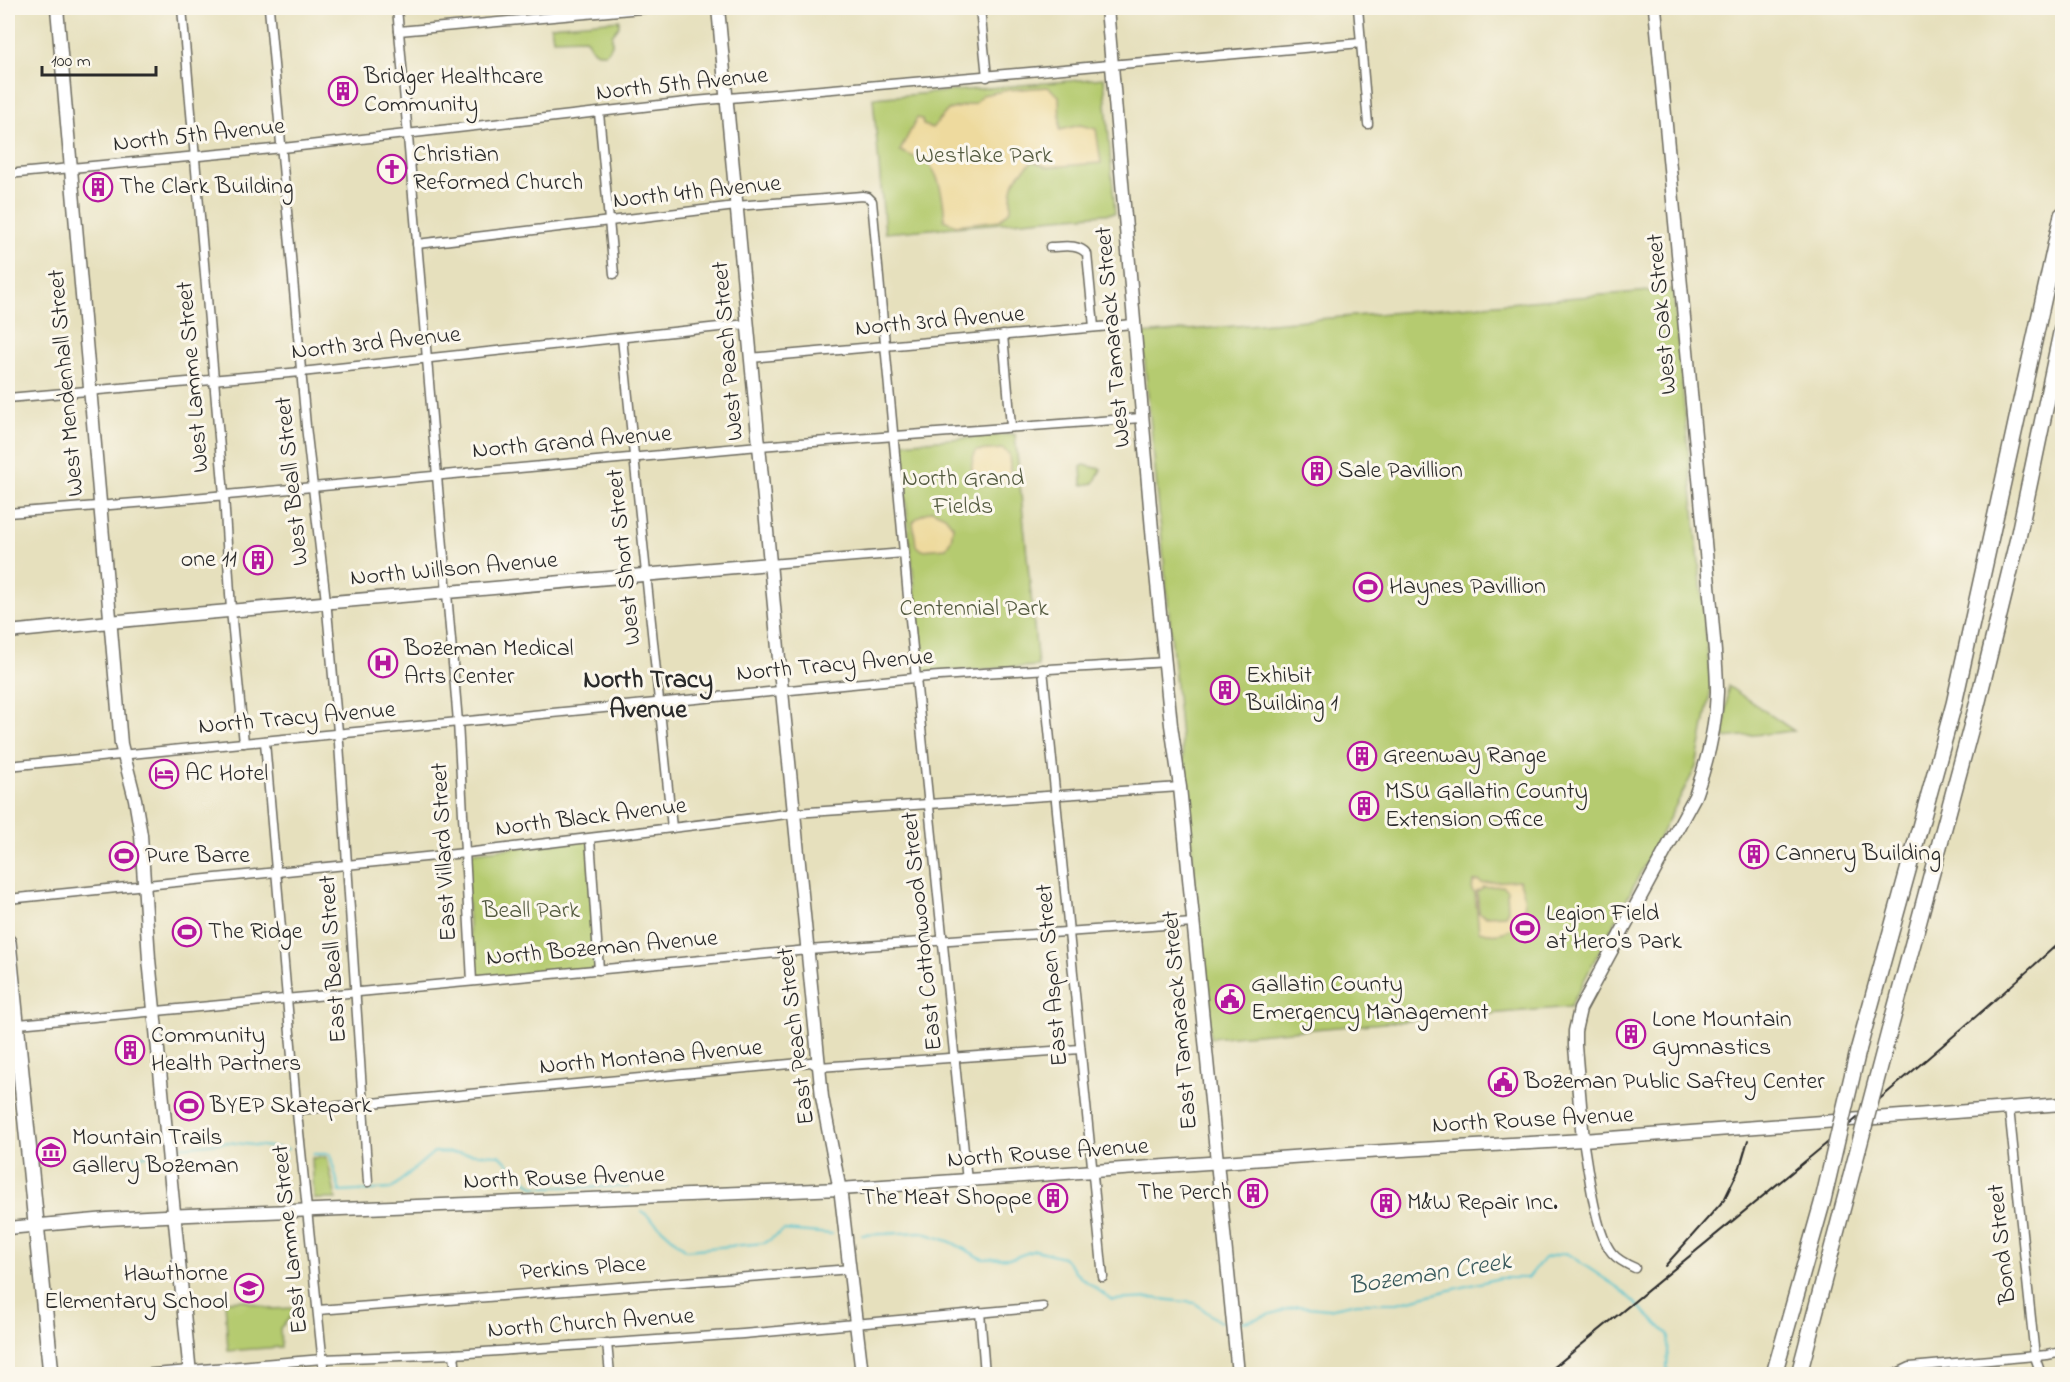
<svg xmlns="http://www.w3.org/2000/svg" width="2070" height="1382" viewBox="0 0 2070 1382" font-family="'Indie Flower',sans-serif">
	<rect width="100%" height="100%" fill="#fbf7ec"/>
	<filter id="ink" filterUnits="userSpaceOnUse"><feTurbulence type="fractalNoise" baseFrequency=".0167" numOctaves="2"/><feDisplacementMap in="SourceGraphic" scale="12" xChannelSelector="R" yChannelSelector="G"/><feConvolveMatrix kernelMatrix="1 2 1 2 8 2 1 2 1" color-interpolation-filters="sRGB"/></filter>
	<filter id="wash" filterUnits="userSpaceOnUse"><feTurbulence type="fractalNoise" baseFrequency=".008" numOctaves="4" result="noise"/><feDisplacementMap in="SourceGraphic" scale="24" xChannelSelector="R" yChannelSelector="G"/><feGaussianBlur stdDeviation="1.35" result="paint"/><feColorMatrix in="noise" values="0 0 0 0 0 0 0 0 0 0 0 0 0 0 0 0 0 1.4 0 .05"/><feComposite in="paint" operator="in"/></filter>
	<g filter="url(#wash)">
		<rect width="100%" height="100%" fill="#e6e0bd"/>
		<g fill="#b5cb70" stroke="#707b4e" stroke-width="1.5">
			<path d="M619,20V26L612,35V45L606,53C590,54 593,48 585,38L553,39L551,26Z"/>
			<path d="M1104,78L1115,213L885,233L873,98Z"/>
			<path d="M1673,289L1711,689L1696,767L1570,1007L1210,1038L1142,334Z"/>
			<path d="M1015,434L1038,666L923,673L900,443Z"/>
			<path d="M1084,465L1101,469L1094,483L1084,485L1082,484L1081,467Z"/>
			<path d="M1728,686L1794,731L1724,738Z"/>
			<path d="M590,839L599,970L472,981L465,853Z"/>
			<path d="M327,1157L336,1199H314L312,1158Z"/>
			<path d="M243,1300L270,1309L295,1308L290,1318L280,1328L281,1347L228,1351L225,1301Z"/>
		</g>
		<g fill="#eeda9e" stroke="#8c8264" stroke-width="1.5" fill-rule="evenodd">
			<path d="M1048,87L1059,96L1060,130L1080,125L1096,129L1101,163L1047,167L1033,161C1014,178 1010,183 1011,209L1000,220L956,225L944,220C945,206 940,176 930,166C923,159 909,155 900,151L917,118L922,119L923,125L932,128L948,110L975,103L982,95L1009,90Z"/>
			<path d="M1003,449L1009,454L1011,481C984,493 962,481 976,451Z"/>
			<path d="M932,510L945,516L953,526L951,540L946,548L922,550L916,546L913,522L919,516Z"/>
			<path d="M1519,880C1535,913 1515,942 1479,931L1475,893L1472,891L1473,882L1479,881L1481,883ZM1502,886L1507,890L1508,910L1505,915L1485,916L1479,913L1477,892L1481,890L1483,887Z"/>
		</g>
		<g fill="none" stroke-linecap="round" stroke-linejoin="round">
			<g stroke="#56c3ce" stroke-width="2">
				<path d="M180,1147L227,1142L288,1149"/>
				<path d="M313,1154H330L340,1192L391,1189L434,1152L499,1155L534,1187H628"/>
				<path d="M77,1166L106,1160L157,1154"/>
				<path d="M642,1211L686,1250L765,1243L784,1230L832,1234"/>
				<path d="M862,1235L921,1232L951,1242L983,1259L1013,1258L1035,1250L1063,1257L1080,1277L1112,1300L1152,1298L1195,1303L1220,1322H1229"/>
				<path d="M1238,1322L1249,1321L1297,1306L1328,1309L1357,1303H1397L1500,1278H1528L1544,1258L1566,1253L1620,1289L1669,1335L1667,1368L1673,1374"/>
			</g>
		</g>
	</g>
	<g filter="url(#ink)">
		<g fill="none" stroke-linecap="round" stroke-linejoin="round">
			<g stroke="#6c6a5e" stroke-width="11">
				<g id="street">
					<path d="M182,8L224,495L231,610L244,743"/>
					<path d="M269,8L306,426L327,610L339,743L368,1182"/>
					<path d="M397,8L458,722L472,981"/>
					<path d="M980,8L987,77"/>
					<path d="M1358,8L1368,124"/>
					<path d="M399,31L652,8"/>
					<path d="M599,113L614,274"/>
					<path d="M8,174L283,148L695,101L1361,43"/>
					<path d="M417,244L736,206L862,196L868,197L872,201L910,619L967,1181"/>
					<path d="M1050,247C1062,247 1078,243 1087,254L1094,327"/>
					<path d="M1003,335L1011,426"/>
					<path d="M622,338L672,828"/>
					<path d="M750,358L1133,324"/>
					<path d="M8,398L301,372L747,324"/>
					<path d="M8,513L161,501L759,446L1141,418"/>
					<path d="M770,564L904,553"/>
					<path d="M1043,669L1103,1277"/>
					<path d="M265,742L296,1103L324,1374"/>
					<path d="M8,766C310,738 612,705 914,678C998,671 1081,668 1165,662"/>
					<path d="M590,839L599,970"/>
					<path d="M8,899L465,853L795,813L1180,787"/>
					<path d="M8,1025L808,950L1193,923"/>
					<path d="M2009,1108L2035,1357L2041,1374"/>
					<path d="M297,1110L811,1062L819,1067L1080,1049"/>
					<path d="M1583,1140C1588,1167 1595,1233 1612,1253C1618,1260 1626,1264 1635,1268"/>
					<path d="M318,1310L851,1269"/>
					<path d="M980,1312L985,1374"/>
					<path d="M607,1343L610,1374"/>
					<path d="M454,1354L456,1374"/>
					<path d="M141,1374L323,1359L454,1354L743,1334L1043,1307"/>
					<path d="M1895,1374L1910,1367L2047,1355L2062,1352"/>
				</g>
			</g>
			<g stroke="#6c6a5e" stroke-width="15">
				<g id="secondary">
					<path d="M57,8L121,744L135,799L141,835L149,959L190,1374"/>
					<path d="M718,8L782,691L822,1097L841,1196L862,1374"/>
					<path d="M1107,8L1154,553L1171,725L1180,787L1238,1374"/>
					<path d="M8,632L171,616L770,564"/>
					<path d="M1583,1140L1575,1046V1031L1580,1009L1695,796C1707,763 1716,727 1717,692C1717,667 1714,642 1712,617L1655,8"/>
					<path d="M8,1228L107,1219L165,1216L840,1189L1349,1153L1583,1140L2062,1104"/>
				</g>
			</g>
			<g stroke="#6c6a5e" stroke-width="18">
				<g id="highway">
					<path d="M8,942L51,1374"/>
					<path d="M1889,1032L1976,709L2018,538L2062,328"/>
					<path d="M1858,1051L1954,704L2062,215"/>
					<path d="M1774,1374L1823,1200"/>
					<path d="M1799,1374L1850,1180"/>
				</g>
			</g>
			<use href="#street" stroke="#fff" stroke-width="8"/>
			<use href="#secondary" stroke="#fff" stroke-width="12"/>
			<use href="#highway" stroke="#fff" stroke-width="15"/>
			<g stroke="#2b2b2b" stroke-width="2">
				<path d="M1665,1266L1724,1200L1740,1167L1748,1140"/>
				<path d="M1546,1374C1719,1231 1896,1091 2062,940"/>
			</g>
			<g stroke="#6c6a5e" stroke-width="18" stroke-linecap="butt">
				<g id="highway-bridge">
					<path d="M1850,1180L1889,1032"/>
					<path d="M1823,1200L1858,1051"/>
				</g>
			</g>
			<use href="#highway-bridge" stroke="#fff" stroke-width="15"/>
		</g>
	</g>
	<defs>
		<g id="building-ring" transform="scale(1.5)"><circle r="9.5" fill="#fbf7ec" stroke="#b5179e" stroke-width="1.5"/><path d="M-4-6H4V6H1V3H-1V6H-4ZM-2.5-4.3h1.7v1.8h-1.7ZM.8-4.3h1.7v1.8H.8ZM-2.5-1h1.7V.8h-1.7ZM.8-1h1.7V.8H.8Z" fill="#b5179e"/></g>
		<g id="church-ring" transform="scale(1.5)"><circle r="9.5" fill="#fbf7ec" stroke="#b5179e" stroke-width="1.5"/><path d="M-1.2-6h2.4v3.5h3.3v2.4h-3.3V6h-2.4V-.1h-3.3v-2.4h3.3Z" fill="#b5179e"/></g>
		<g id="stadium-ring" transform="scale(1.5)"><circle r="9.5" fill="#fbf7ec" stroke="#b5179e" stroke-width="1.5"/><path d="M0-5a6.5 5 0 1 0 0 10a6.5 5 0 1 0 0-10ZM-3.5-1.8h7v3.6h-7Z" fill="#b5179e"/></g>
		<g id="hospital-ring" transform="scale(1.5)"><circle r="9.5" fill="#fbf7ec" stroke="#b5179e" stroke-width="1.5"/><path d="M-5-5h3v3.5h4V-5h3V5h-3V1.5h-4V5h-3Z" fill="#b5179e"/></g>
		<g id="hotel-ring" transform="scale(1.5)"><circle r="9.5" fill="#fbf7ec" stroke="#b5179e" stroke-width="1.5"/><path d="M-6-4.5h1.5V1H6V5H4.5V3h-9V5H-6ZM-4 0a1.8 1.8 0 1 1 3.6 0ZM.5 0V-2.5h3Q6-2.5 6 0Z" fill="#b5179e"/></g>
		<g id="civic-ring" transform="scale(1.5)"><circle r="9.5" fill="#fbf7ec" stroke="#b5179e" stroke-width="1.5"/><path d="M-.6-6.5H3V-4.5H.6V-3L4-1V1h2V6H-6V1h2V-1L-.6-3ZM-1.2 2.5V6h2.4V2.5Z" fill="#b5179e"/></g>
		<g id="museum-ring" transform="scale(1.5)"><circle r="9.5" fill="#fbf7ec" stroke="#b5179e" stroke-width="1.5"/><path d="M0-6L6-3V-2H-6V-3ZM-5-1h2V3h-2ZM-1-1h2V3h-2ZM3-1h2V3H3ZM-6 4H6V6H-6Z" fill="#b5179e"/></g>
		<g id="school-ring" transform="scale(1.5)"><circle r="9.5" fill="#fbf7ec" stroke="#b5179e" stroke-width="1.5"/><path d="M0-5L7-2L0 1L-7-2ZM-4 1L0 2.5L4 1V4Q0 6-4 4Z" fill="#b5179e"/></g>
	</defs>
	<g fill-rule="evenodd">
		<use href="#building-ring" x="343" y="91"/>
		<use href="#church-ring" x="392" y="169"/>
		<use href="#building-ring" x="98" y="187"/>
		<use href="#building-ring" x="1317" y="471"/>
		<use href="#building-ring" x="258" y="560"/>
		<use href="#stadium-ring" x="1368" y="587"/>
		<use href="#hospital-ring" x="383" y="663"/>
		<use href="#building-ring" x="1225" y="690"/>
		<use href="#building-ring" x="1362" y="756"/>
		<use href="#hotel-ring" x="164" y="774"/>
		<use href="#building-ring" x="1364" y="806"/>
		<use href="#building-ring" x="1754" y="854"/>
		<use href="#stadium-ring" x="124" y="856"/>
		<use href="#stadium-ring" x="1525" y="928"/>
		<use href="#stadium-ring" x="187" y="932"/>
		<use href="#civic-ring" x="1230" y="999"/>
		<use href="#building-ring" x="1631" y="1034"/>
		<use href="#building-ring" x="130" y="1050"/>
		<use href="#civic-ring" x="1503" y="1082"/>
		<use href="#stadium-ring" x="189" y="1106"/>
		<use href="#museum-ring" x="51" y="1152"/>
		<use href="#building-ring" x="1253" y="1193"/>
		<use href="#building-ring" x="1053" y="1198"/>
		<use href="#building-ring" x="1386" y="1203"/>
		<use href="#school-ring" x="249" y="1288"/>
	</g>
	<g text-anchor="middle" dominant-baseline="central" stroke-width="6" stroke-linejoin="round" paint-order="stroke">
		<g font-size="24" fill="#2b2b2b" stroke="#fbf7ec" text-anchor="start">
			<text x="364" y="77">Bridger Healthcare<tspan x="364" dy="28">Community</tspan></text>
			<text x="413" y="155">Christian<tspan x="413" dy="28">Reformed Church</tspan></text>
			<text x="119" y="187">The Clark Building</text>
			<text x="1338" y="471">Sale Pavillion</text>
			<text x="237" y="560" text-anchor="end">one 11</text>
			<text x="1389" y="587">Haynes Pavillion</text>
			<text x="404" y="649">Bozeman Medical<tspan x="404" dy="28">Arts Center</tspan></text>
			<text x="1246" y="676">Exhibit<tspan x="1246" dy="28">Building 1</tspan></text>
			<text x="1383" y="756">Greenway Range</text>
			<text x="185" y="774">AC Hotel</text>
			<text x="1385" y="792">MSU Gallatin County<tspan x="1385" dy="28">Extension Office</tspan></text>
			<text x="1775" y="854">Cannery Building</text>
			<text x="145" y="856">Pure Barre</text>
			<text x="1546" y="914">Legion Field<tspan x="1546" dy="28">at Hero's Park</tspan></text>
			<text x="208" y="932">The Ridge</text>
			<text x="1251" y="985">Gallatin County<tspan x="1251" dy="28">Emergency Management</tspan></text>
			<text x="1652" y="1020">Lone Mountain<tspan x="1652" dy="28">Gymnastics</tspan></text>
			<text x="151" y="1036">Community<tspan x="151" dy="28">Health Partners</tspan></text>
			<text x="1524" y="1082">Bozeman Public Saftey Center</text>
			<text x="210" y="1106">BYEP Skatepark</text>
			<text x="72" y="1138">Mountain Trails<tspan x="72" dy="28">Gallery Bozeman</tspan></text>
			<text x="1232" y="1193" text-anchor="end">The Perch</text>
			<text x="1032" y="1198" text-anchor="end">The Meat Shoppe</text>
			<text x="1407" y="1203">M&amp;W Repair Inc.</text>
			<text x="228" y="1274" text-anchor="end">Hawthorne<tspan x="228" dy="28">Elementary School</tspan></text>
		</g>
		<g font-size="24" fill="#2b2b2b" stroke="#fbf7ec">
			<text transform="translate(682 85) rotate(-6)">North 5th Avenue</text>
			<text transform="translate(199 136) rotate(-6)">North 5th Avenue</text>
			<text transform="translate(697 193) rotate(-6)">North 4th Avenue</text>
			<text transform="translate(1663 314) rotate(-95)">West Oak Street</text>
			<text transform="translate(940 322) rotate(-5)">North 3rd Avenue</text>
			<text transform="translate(1114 337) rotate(-95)">West Tamarack Street</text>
			<text transform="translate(376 344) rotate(-6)">North 3rd Avenue</text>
			<text transform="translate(729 351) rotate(-95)">West Peach Street</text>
			<text transform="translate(194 377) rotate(-95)">West Lamme Street</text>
			<text transform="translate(67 383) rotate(-95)">West Mendenhall Street</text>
			<text transform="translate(572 443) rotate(-5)">North Grand Avenue</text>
			<text transform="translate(293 481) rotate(-96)">West Beall Street</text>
			<text transform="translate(625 557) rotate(-96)">West Short Street</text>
			<text transform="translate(454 570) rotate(-5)">North Willson Avenue</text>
			<text transform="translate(835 666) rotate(-5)">North Tracy Avenue</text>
			<text transform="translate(297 719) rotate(-5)">North Tracy Avenue</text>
			<text transform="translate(591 818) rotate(-7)">North Black Avenue</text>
			<text transform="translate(445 852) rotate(-93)">East Villard Street</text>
			<text transform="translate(923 931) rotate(-96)">East Cottonwood Street</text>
			<text transform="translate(602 949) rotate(-5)">North Bozeman Avenue</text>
			<text transform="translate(334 959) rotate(-94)">East Beall Street</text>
			<text transform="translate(1053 975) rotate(-95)">East Aspen Street</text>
			<text transform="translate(1181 1020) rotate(-95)">East Tamarack Street</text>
			<text transform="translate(797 1036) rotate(-97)">East Peach Street</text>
			<text transform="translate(651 1058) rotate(-5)">North Montana Avenue</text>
			<text transform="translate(1533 1121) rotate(-3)">North Rouse Avenue</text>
			<text transform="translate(1048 1154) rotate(-4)">North Rouse Avenue</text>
			<text transform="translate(564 1179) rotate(-2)">North Rouse Avenue</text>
			<text transform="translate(291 1239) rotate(-96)">East Lamme Street</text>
			<text transform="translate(2003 1244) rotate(-96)">Bond Street</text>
			<text transform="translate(583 1269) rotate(-4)">Perkins Place</text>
			<text transform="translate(591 1324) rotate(-4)">North Church Avenue</text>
		</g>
		<g font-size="24" fill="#545b40" stroke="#fbf7ec">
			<text x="984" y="156">Westlake Park</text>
			<text x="963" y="479">North Grand<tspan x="963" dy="28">Fields</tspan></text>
			<text x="974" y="609">Centennial Park</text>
			<text x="531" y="911">Beall Park</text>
		</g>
		<g font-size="26" font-weight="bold" fill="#2b2b2b" stroke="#fbf7ec">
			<text x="648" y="681">North Tracy<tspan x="648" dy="30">Avenue</tspan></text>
		</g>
		<g font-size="26" font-style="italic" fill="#38595c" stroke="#fbf7ec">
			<text transform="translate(1430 1275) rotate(-9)">Bozeman Creek</text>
		</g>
	</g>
	<rect width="2070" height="1382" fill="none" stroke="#fbf7ec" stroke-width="30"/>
	<path d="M42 66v9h114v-9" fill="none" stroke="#2b2b2b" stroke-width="3"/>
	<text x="51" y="66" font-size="18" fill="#2b2b2b" stroke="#fbf7ec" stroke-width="4.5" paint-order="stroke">100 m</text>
</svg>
